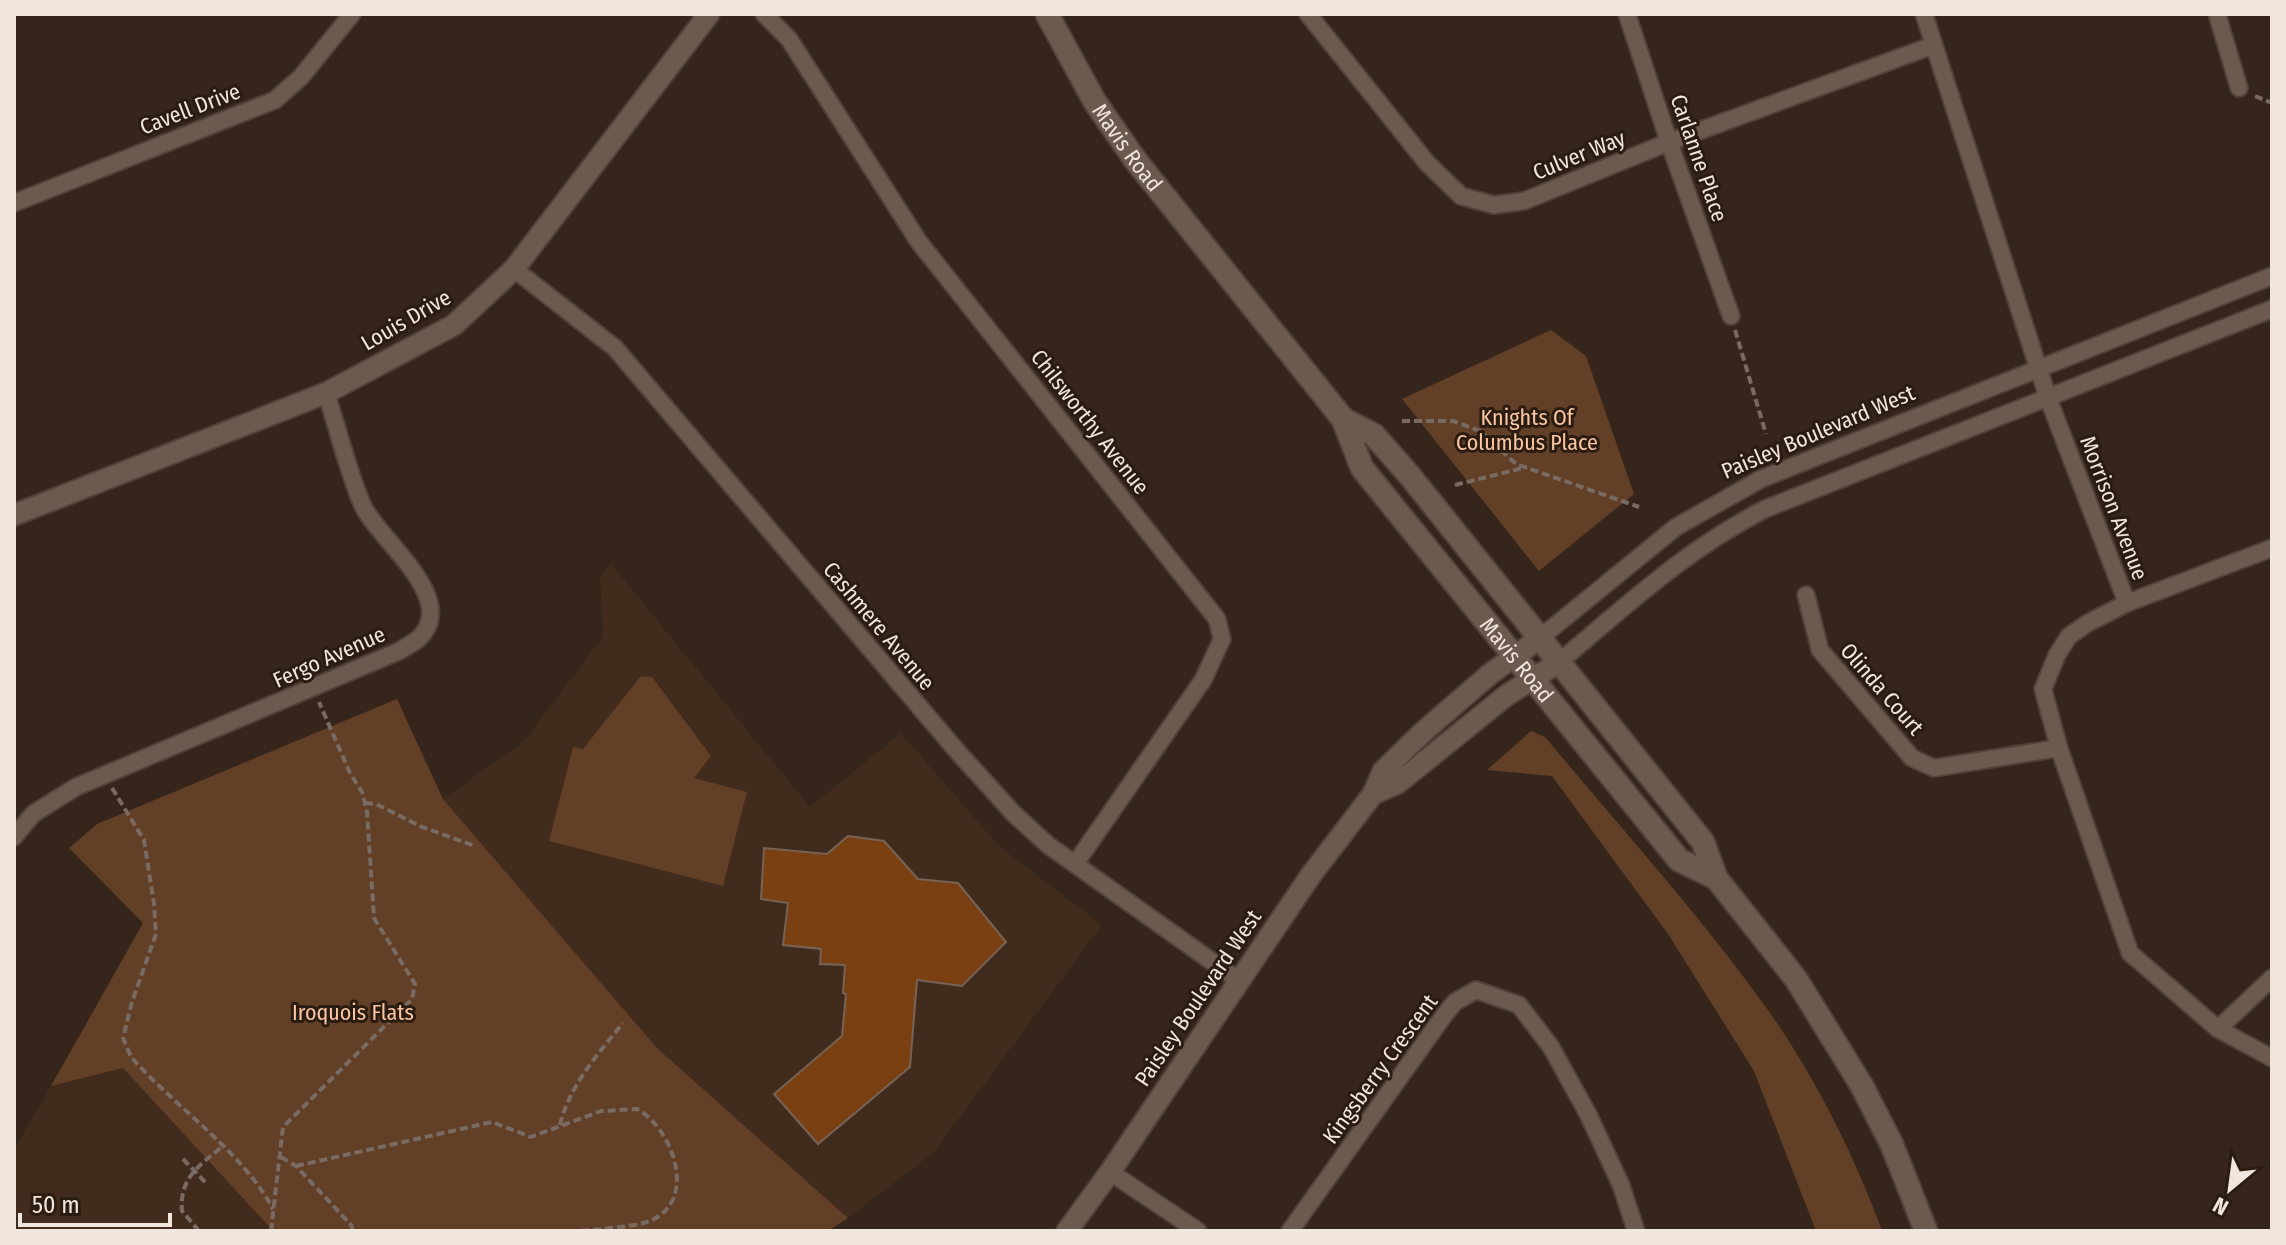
<svg xmlns="http://www.w3.org/2000/svg" width="2286" height="1245" viewBox="0 0 2286 1245" font-family="'Fira Sans Condensed',sans-serif">
	<rect width="100%" height="100%" fill="#36251b"/>
	<g fill="#412b1c">
		<path d="M611,564L810,807L901,733L999,846L1102,925L934,1152L848,1218L657,1048L443,799L524,741L603,636L600,577Z"/>
		<path d="M123,1068L273,1231H14V1149L51,1086Z"/>
	</g>
	<g fill="#623f27">
		<path d="M1551,330L1586,356L1634,494L1539,571L1402,399Z"/>
		<path d="M641,676L652,677L711,756L694,778L747,792L723,886L549,841L573,747L583,749Z"/>
		<path d="M397,699L443,799L657,1048L848,1218L828,1231H273L123,1068L51,1086L143,923L69,848L97,824Z"/>
		<path d="M1531,731L1545,737C1620,827 1700,915 1768,1010C1814,1075 1855,1156 1882,1231H1816L1754,1071L1668,934L1552,776L1487,770Z"/>
	</g>
	<path fill="#7a4011" stroke="#766357" stroke-width="2" d="M848,836L884,841L918,879L958,883L1006,942L962,986L917,980L910,1067L818,1144L774,1094L842,1036L846,994L843,993L845,965L820,964L821,949L783,945L788,903L761,899L764,848L827,854Z"/>
	<g fill="none" stroke-linecap="round" stroke-linejoin="round">
		<g stroke="#504239" stroke-width="20">
			<g id="minor">
				<path d="M764,14L789,39L919,242L1217,619L1222,639L1203,680L1075,864"/>
				<path d="M1308,14L1427,163L1461,196L1494,205L1524,201L1669,142L1934,45"/>
				<path d="M1627,14L1669,142L1731,316"/>
				<path d="M1924,14L2048,398L2127,603"/>
				<path d="M2217,14L2239,88"/>
				<path d="M14,203L275,100L301,77L352,14"/>
				<path d="M514,269L615,348L957,751L1014,814L1048,845L1238,980"/>
				<path d="M2272,548L2127,603L2088,623L2069,636L2057,655L2043,689L2059,748L2130,953L2218,1029L2272,1058"/>
				<path d="M1806,595L1820,650L1912,758L1934,768L2059,748"/>
				<path d="M1540,638L1676,527L1761,479L2272,276"/>
				<path d="M1558,663C1626,606 1685,550 1765,509L2272,309"/>
				<path d="M14,837L33,814L76,787L397,652C404,648 412,644 418,639C462,599 376,538 362,504C347,468 338,429 326,393"/>
				<path d="M2218,1029L2272,978"/>
				<path d="M1110,1172L1198,1231"/>
				<path d="M1290,1231L1445,1014L1455,1002L1476,990L1519,1005L1551,1047L1588,1114L1621,1185L1636,1231"/>
			</g>
		</g>
		<g stroke="#504239" stroke-width="24">
			<g id="tertiary">
				<path d="M14,515L326,393L454,325L514,269L709,14"/>
				<path d="M1373,794L1398,783L1507,695L1558,663"/>
				<path d="M1067,1231L1110,1172L1311,875L1373,794L1383,771L1423,732L1490,674L1540,638"/>
			</g>
		</g>
		<g stroke="#504239" stroke-width="26">
			<g id="secondary">
				<path id="s1" d="M1047,14L1095,102L1136,161L1343,419L1362,468L1679,860L1716,878"/>
				<path d="M1343,419L1374,435L1410,476L1703,842L1716,878L1796,979L1862,1086L1892,1145L1926,1231"/>
			</g>
		</g>
		<g stroke="#7a6b62" stroke-width="4" stroke-dasharray="8 4" stroke-linecap="butt">
			<path d="M2255,96L2272,103"/>
			<path d="M1735,330L1766,434"/>
			<path d="M1402,421H1453L1480,431L1516,464L1639,507"/>
			<path d="M1455,485L1527,467"/>
			<path d="M112,788L144,840L154,904L156,934L132,1002L123,1038L131,1057C174,1106 243,1152 273,1209"/>
			<path d="M365,803L376,804L422,827L475,846"/>
			<path d="M560,1125C569,1086 598,1054 623,1023"/>
			<path d="M281,1157L296,1166L351,1225L353,1231"/>
			<path d="M183,1159L206,1183"/>
			<path d="M296,1166L492,1122L531,1137L601,1111L637,1109C671,1127 698,1196 654,1219C641,1227 597,1229 579,1231"/>
			<path d="M199,1231L182,1211C179,1179 199,1165 222,1147"/>
			<path d="M271,1231L283,1127L412,999L415,984L374,918L367,812L362,792L350,773L319,702"/>
		</g>
		<use href="#minor" stroke="#6d5a4e" stroke-width="16"/>
		<use href="#tertiary" stroke="#6d5a4e" stroke-width="20"/>
		<use href="#secondary" stroke="#6d5a4e" stroke-width="22"/>
	</g>
	<g text-anchor="middle" dominant-baseline="central" stroke-width="6" stroke-linejoin="round" paint-order="stroke">
		<g font-size="22" fill="#f1e6de" stroke="#2b1c11">
			<text transform="translate(190 109) rotate(-21)">Cavell Drive</text>
			<text stroke="none"><textPath href="#s1" startOffset="156">Mavis Road</textPath></text>
			<text transform="translate(1579 155) rotate(-22)">Culver Way</text>
			<text transform="translate(1699 158) rotate(71)">Carlanne Place</text>
			<text transform="translate(406 320) rotate(-30)">Louis Drive</text>
			<text transform="translate(1090 422) rotate(52)">Chilsworthy Avenue</text>
			<text transform="translate(1818 432) rotate(-23)">Paisley Boulevard West</text>
			<text transform="translate(2114 508) rotate(69)">Morrison Avenue</text>
			<text transform="translate(879 626) rotate(50)">Cashmere Avenue</text>
			<text transform="translate(329 657) rotate(-24)">Fergo Avenue</text>
			<text stroke="none"><textPath href="#s1" startOffset="802">Mavis Road</textPath></text>
			<text transform="translate(1882 689) rotate(49)">Olinda Court</text>
			<text transform="translate(1198 998) rotate(-56)">Paisley Boulevard West</text>
			<text transform="translate(1380 1069) rotate(-54)">Kingsberry Crescent</text>
		</g>
		<g font-size="22" fill="#fac5a2" stroke="#2b1c11">
			<text x="1527" y="417">Knights Of<tspan x="1527" dy="25">Columbus Place</tspan></text>
			<text x="353" y="1012">Iroquois Flats</text>
		</g>
	</g>
	<rect width="2286" height="1245" fill="none" stroke="#f1e6de" stroke-width="32"/>
	<g transform="translate(2230 1189) rotate(209)" stroke="#2b1c11" stroke-width="6" paint-order="stroke">
	<path d="M0-6L14 30L0 20L-14 30Z" fill="#f1e6de"/>
	<text y="-12" font-size="22" font-weight="bold" text-anchor="middle" fill="#f1e6de">N</text>
	</g>
	<path d="M20 1213v12h150v-12" fill="none" stroke="#f1e6de" stroke-width="4"/>
	<text x="32" y="1213" font-size="24" fill="#f1e6de" stroke="#2b1c11" stroke-width="6" paint-order="stroke">50 m</text>
</svg>
